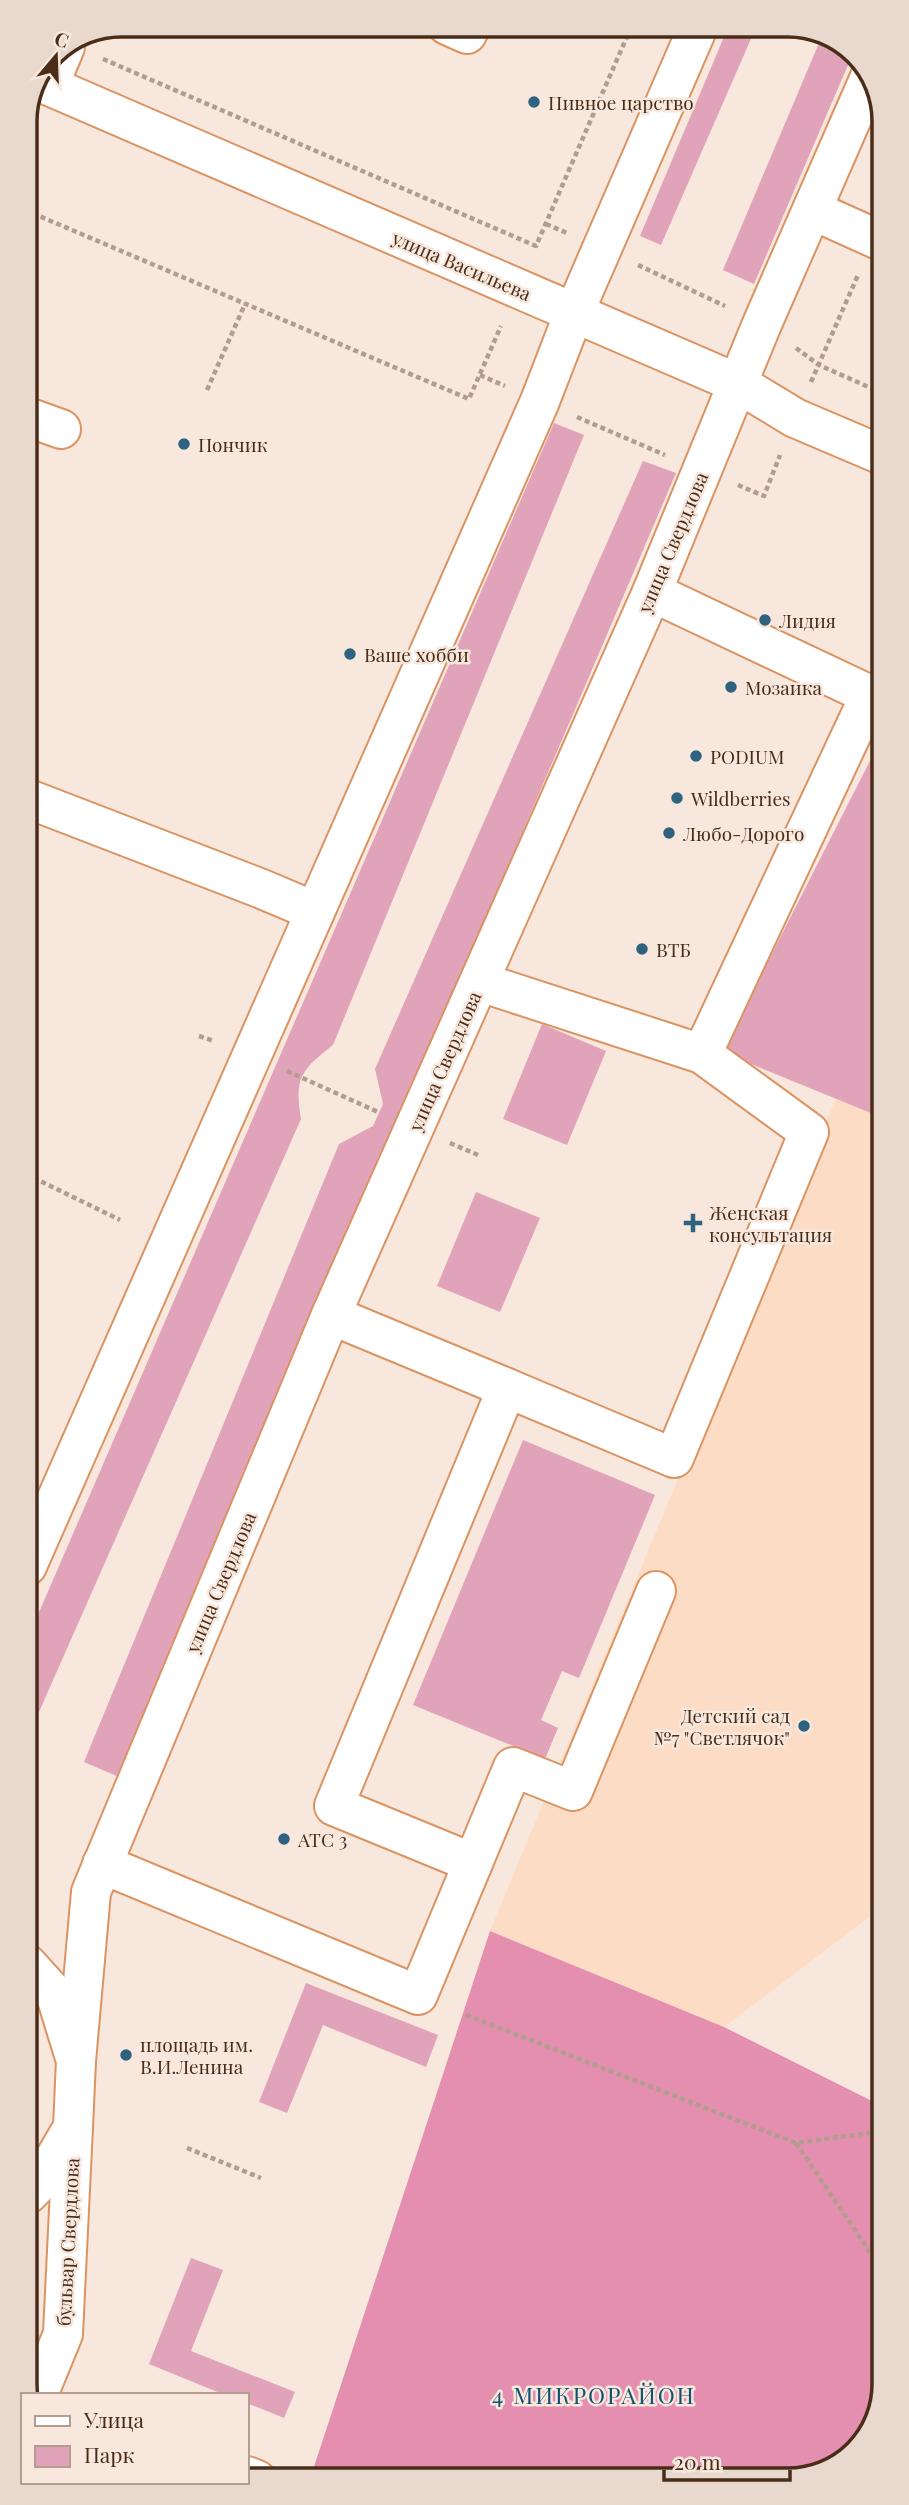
<svg xmlns="http://www.w3.org/2000/svg" width="909" height="2505" viewBox="0 0 909 2505" font-family="'Playfair Display',serif">
	<rect width="100%" height="100%" fill="#f7e7dd"/>
	<path fill="#fddcc6" d="M836,1099L883,1118L884,1906L724,2027L490,1931Z"/>
	<g fill="#e0a3b9">
		<path d="M729,25H757L661,245L640,236Z"/>
		<path d="M822,36L852,48L854,51L754,284L723,270Z"/>
		<path d="M554,423L584,435L333,1045C301,1070 294,1078 301,1119L27,1739V1640Z"/>
		<path d="M643,461L676,473L119,1777L84,1762L339,1144L373,1126L383,1104L375,1069Z"/>
		<path d="M876,749L882,752L883,1118L722,1052Z"/>
		<path d="M542,1024L606,1051L567,1145L503,1119Z"/>
		<path d="M476,1192L540,1218L500,1312L437,1286Z"/>
		<path d="M523,1440L655,1495L579,1678L562,1671L541,1720L558,1728L545,1759L413,1705Z"/>
		<path d="M306,1983L438,2035L426,2067L323,2025L287,2113L259,2102Z"/>
		<path d="M191,2258L223,2270L191,2351L295,2392L284,2418L247,2403V2395H225L149,2364Z"/>
	</g>
	<path fill="#e58fb0" d="M490,1931L724,2027L884,2107V2385L865,2443L814,2477L310,2479Z"/>
	<g fill="none" stroke-linecap="round" stroke-linejoin="round">
		<g stroke="#db9461" stroke-width="42">
			<g id="minor">
				<path d="M447,25L467,34L471,25"/>
				<path d="M40,82L739,384L795,418L882,455"/>
				<path d="M49,85L65,47"/>
				<path d="M812,210L881,241"/>
				<path d="M25,416L61,429"/>
				<path d="M652,592L870,695L702,1054"/>
				<path d="M26,798L262,889L314,911"/>
				<path d="M480,982L702,1054L809,1132L674,1458L507,1388"/>
				<path d="M27,1566L540,401L574,313L699,25"/>
				<path d="M473,1863L513,1767L573,1791L656,1591"/>
				<path d="M102,1864L418,1995L473,1863L334,1806L507,1388L331,1315"/>
				<path d="M27,1964L56,1996L76,2061L73,2127L42,2180L28,2194"/>
				<path d="M76,2061L91,1892L331,1315L652,592L762,324L870,77"/>
				<path d="M38,2395L63,2334L73,2127"/>
				<path d="M247,2476L257,2480"/>
			</g>
		</g>
		<g stroke="#b19c8e" stroke-width="4.5" stroke-dasharray="5 3.5" stroke-linecap="butt">
			<path d="M103,59L536,246L632,25"/>
			<path d="M25,210L469,399L501,326"/>
			<path d="M546,224L567,233"/>
			<path d="M638,265L725,306"/>
			<path d="M796,348L819,365L882,393"/>
			<path d="M480,375L505,386"/>
			<path d="M811,382L858,275"/>
			<path d="M207,390L245,304"/>
			<path d="M577,417L665,455"/>
			<path d="M738,485L764,496L780,455"/>
			<path d="M199,1036L214,1041"/>
			<path d="M287,1071L378,1112"/>
			<path d="M450,1143L478,1155"/>
			<path d="M26,1174L120,1220"/>
			<path d="M466,2015L796,2143L884,2131"/>
			<path d="M796,2143L884,2273"/>
			<path d="M187,2148L261,2178"/>
		</g>
		<use href="#minor" stroke="#fff" stroke-width="38"/>
	</g>
	<g fill="#2f627f" stroke="#f7e7dd" stroke-width="2.5">
		<circle cx="534" cy="102" r="7"/>
		<circle cx="184" cy="444" r="7"/>
		<circle cx="765" cy="620" r="7"/>
		<circle cx="350" cy="654" r="7"/>
		<circle cx="731" cy="687" r="7"/>
		<circle cx="696" cy="756" r="7"/>
		<circle cx="677" cy="798" r="7"/>
		<circle cx="669" cy="833" r="7"/>
		<circle cx="642" cy="949" r="7"/>
		<path d="M689.5 1212.5h7v7h7v7h-7v7h-7v-7h-7v-7h7z"/>
		<circle cx="804" cy="1726" r="7"/>
		<circle cx="284" cy="1839" r="7"/>
		<circle cx="126" cy="2055" r="7"/>
	</g>
	<g text-anchor="middle" dominant-baseline="central" stroke-width="5" stroke-linejoin="round" paint-order="stroke">
		<g font-size="19" fill="#4a2d18" stroke="#f7e7dd" text-anchor="start">
			<text x="548" y="102">Пивное царство</text>
			<text x="198" y="444">Пончик</text>
			<text x="779" y="620">Лидия</text>
			<text x="364" y="654">Ваше хобби</text>
			<text x="745" y="687">Мозаика</text>
			<text x="710" y="756">PODIUM</text>
			<text x="691" y="798">Wildberries</text>
			<text x="683" y="833">Любо-Дорого</text>
			<text x="656" y="949">ВТБ</text>
			<text x="709" y="1212">Женская<tspan x="709" dy="22">консультация</tspan></text>
			<text x="790" y="1715" text-anchor="end">Детский сад<tspan x="790" dy="22">№7 "Светлячок"</tspan></text>
			<text x="298" y="1839">АТС 3</text>
			<text x="140" y="2044">площадь им.<tspan x="140" dy="22">В.И.Ленина</tspan></text>
		</g>
		<g font-size="19" fill="#4a2d18" stroke="#f7e7dd">
			<text transform="translate(462 265) rotate(23)">улица Васильева</text>
			<text transform="translate(672 542) rotate(-67)">улица Свердлова</text>
			<text transform="translate(444 1061) rotate(-66)">улица Свердлова</text>
			<text transform="translate(220 1582) rotate(-67)">улица Свердлова</text>
			<text transform="translate(67 2242) rotate(-87)">бульвар Свердлова</text>
		</g>
		<g font-size="23" letter-spacing="2" fill="#125271" stroke="#f7e7dd">
			<text x="594" y="2394">4 МИКРОРАЙОН</text>
		</g>
	</g>
	<path d="M0 0H909V2505H0ZM121 37H788A84 84 0 0 1 872 121V2384A84 84 0 0 1 788 2468H121A84 84 0 0 1 37 2384V121A84 84 0 0 1 121 37Z" fill="#e9d8cd" fill-rule="evenodd"/>
	<path fill="none" stroke="#4a2d18" stroke-width="3.5" d="M121 37H788A84 84 0 0 1 872 121V2384A84 84 0 0 1 788 2468H121A84 84 0 0 1 37 2384V121A84 84 0 0 1 121 37Z"/>
	<rect x="21" y="2393" width="228" height="91" fill="#f7e7dd" stroke="#b29d8e" stroke-width="2"/>
	<rect x="35" y="2416" width="35" height="10" fill="#ffffff" stroke="#b29d8e" stroke-width="2"/>
	<text x="84" y="2428" font-size="21" fill="#4a2d18">Улица</text>
	<rect x="35" y="2446" width="35" height="21" fill="#e0a3b9" stroke="#b29d8e" stroke-width="2"/>
	<text x="84" y="2463" font-size="21" fill="#4a2d18">Парк</text>
	<g transform="translate(56 56) rotate(19)" stroke="#f7e7dd" stroke-width="5" paint-order="stroke">
	<path d="M0-5L12 26L0 18L-12 26Z" fill="#4a2d18"/>
	<text y="-10" font-size="19" font-weight="bold" text-anchor="middle" fill="#4a2d18">С</text>
	</g>
	<path d="M664 2470v10h126v-10" fill="none" stroke="#4a2d18" stroke-width="3.5"/>
	<text x="674" y="2470" font-size="21" fill="#4a2d18" stroke="#f7e7dd" stroke-width="5" paint-order="stroke">20 m</text>
</svg>
